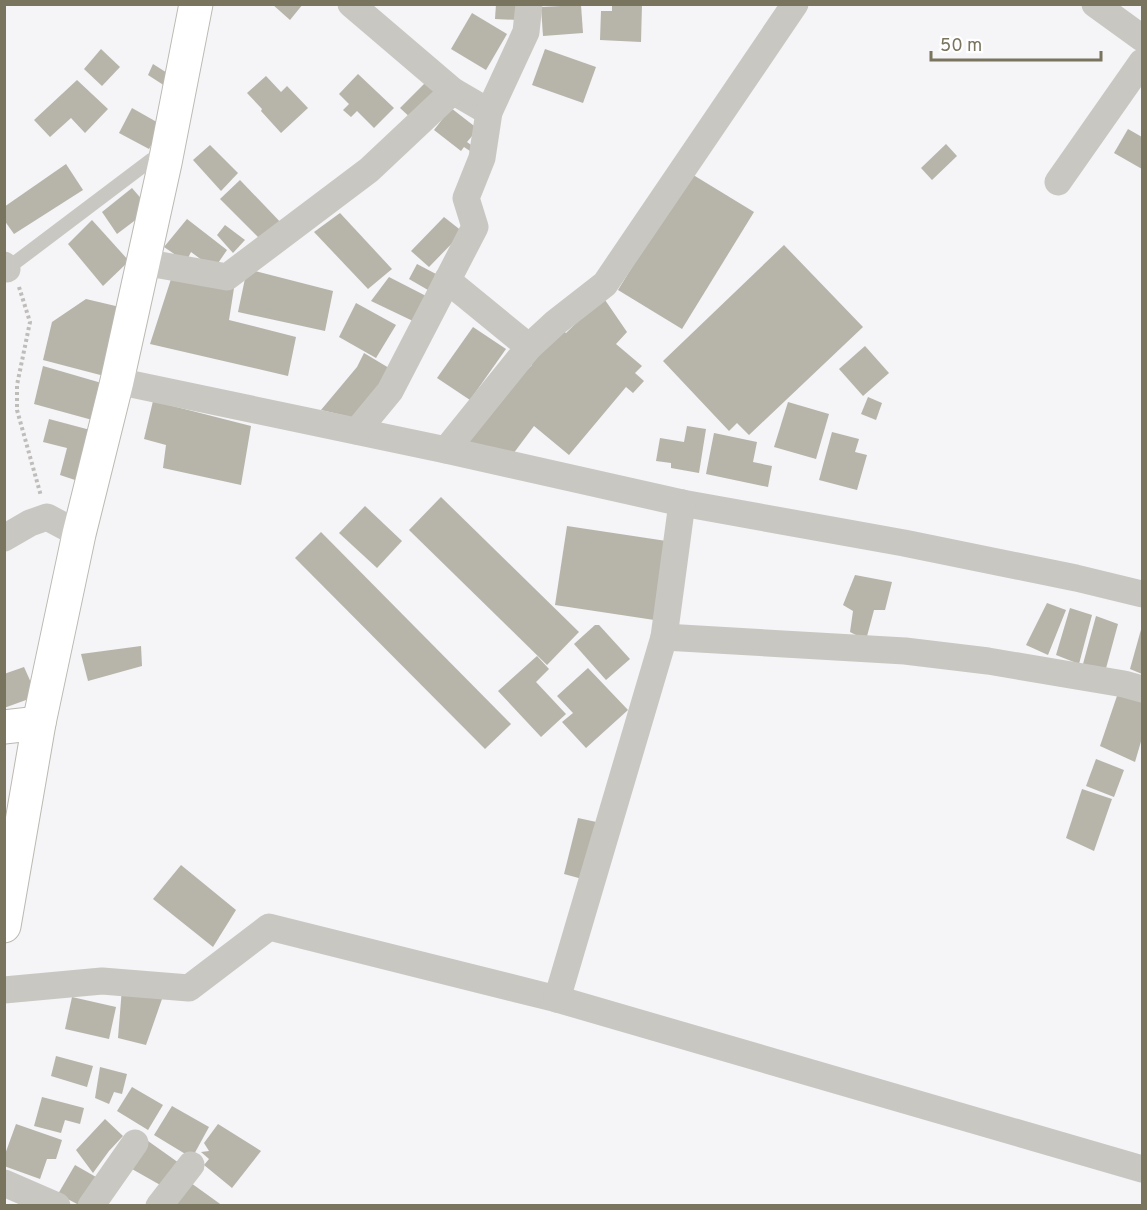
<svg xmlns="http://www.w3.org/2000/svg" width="1147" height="1210" viewBox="0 0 1147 1210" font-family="Overpass,sans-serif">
	<rect width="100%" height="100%" fill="#f5f4f7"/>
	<g fill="#b7b4aa">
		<path d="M272,4H303L290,20Z"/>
		<path d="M496,4H519L518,20L495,19Z"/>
		<path d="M612,4H642L641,42L600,40L601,11H612Z"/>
		<path d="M581,5L583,33L543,36L541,7Z"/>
		<path d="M472,13L507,34L486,70L451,49Z"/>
		<path d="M101,49L120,67L102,86L84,69Z"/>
		<path d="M545,49L596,67L583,103L532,85Z"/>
		<path d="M153,64L172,76L165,86L148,75Z"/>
		<path d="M358,74L394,108L374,128L357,111L351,117L343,110L349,104L339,94Z"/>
		<path d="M266,76L281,92L287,86L308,108L281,133L261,111L262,109L247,93Z"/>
		<path d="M77,80L108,109L85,133L71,118L50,137L34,120Z"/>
		<path d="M427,81L440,94L413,120L400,108Z"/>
		<path d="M132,108L162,125L149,149L119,133Z"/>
		<path d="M451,108L478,129L467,142L474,147L470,151L464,147L461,151L434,130Z"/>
		<path d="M1128,129L1142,137V169L1114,153Z"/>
		<path d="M946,144L957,156L932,180L921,168Z"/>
		<path d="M210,145L238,173L221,191L193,160Z"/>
		<path d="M66,164L83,190L14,234L4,220V207Z"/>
		<path d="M690,173L754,212L682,329L618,290Z"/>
		<path d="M240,180L285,227L265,244L220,199Z"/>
		<path d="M132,188L150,209L117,234L102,212Z"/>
		<path d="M340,213L392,269L368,289L314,232Z"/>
		<path d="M444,217L463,232L429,267L411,251Z"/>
		<path d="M187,219L227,250L214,269L191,252L186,262L164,247Z"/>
		<path d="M92,220L129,261L103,286L68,244Z"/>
		<path d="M225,225L245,240L233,253L217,235Z"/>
		<path d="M784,245L863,327L749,435L737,423L729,431L663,361Z"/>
		<path d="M417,264L436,274L428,290L409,279Z"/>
		<path d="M247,269L333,291L325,331L238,312Z"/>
		<path d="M172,276L234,288L229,320L296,337L288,376L150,344Z"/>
		<path d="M389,277L428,297L415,322L371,301Z"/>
		<path d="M603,297L627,332L616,344L642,366L635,373L644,381L633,393L626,387L569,455L534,426L513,454L464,442L493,404L532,365L529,362L562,330L566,333Z"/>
		<path d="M86,299L124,308L108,377L43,360L52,322Z"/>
		<path d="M356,303L396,325L376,358L339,337Z"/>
		<path d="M473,327L506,349L470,400L437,378Z"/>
		<path d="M865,346L889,373L863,396L839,369Z"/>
		<path d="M364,353L394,371L359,419L321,410L357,367Z"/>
		<path d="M43,366L105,384L96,421L34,404Z"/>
		<path d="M868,397L882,403L876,420L861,414Z"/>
		<path d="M153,401L251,426L241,485L163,468L166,445L144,439Z"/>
		<path d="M788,402L829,414L816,459L774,447Z"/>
		<path d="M49,419L94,431L81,482L60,475L67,448L43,442Z"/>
		<path d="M687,426L706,429L699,473L671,468V463L656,461L660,438L684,442Z"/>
		<path d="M832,432L859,439L855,452L867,455L857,490L819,480Z"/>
		<path d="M714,433L757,442L753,462L772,466L768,487L706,474Z"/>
		<path d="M441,497L579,632L547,665L409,530Z"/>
		<path d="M365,506L402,541L377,568L339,533Z"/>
		<path d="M567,526L673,542L661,621L555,605Z"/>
		<path d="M321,532L511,724L485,749L295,558Z"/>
		<path d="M855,575L892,582L885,610H874L866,640L850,632L853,611L843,605Z"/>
		<path d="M1047,603L1066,610L1048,655L1026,645Z"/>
		<path d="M1070,608L1092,615L1079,664L1056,655Z"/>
		<path d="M1096,616L1118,624L1105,672L1083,664Z"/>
		<path d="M595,625H599L630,659L606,680L574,644Z"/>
		<path d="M1142,626V674L1130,669Z"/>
		<path d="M141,646L142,666L88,681L81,654Z"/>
		<path d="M537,656L549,669L536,682L566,714L541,737L498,691Z"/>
		<path d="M24,667L37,696L4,708V674Z"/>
		<path d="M588,668L628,710L586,748L562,722L573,713L557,696Z"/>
		<path d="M1119,690L1142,696V738L1135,762L1100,746Z"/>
		<path d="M1096,759L1124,770L1114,797L1086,786Z"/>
		<path d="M1082,789L1112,799L1094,851L1066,838Z"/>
		<path d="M578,818L601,823L586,880L564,874Z"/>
		<path d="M181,865L236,910L213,947L153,899Z"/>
		<path d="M122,988L162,999L146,1045L118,1038Z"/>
		<path d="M72,997L116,1007L109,1039L65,1029Z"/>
		<path d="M56,1056L93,1066L87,1087L51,1076Z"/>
		<path d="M100,1067L127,1074L122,1094L114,1092L109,1104L95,1098Z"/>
		<path d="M132,1087L163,1105L148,1130L117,1111Z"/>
		<path d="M42,1097L84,1108L80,1124L65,1120L61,1133L34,1126Z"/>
		<path d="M172,1106L209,1127L192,1158L154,1135Z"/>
		<path d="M105,1119L123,1136L109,1151L93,1173L76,1150Z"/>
		<path d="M16,1124L62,1140L56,1159H47L40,1179L4,1166V1157Z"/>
		<path d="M218,1124L261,1151L232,1188L204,1165L209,1159L201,1152L209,1151L204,1143Z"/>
		<path d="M148,1141L179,1163L162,1186L132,1169Z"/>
		<path d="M75,1165L96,1177L79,1205L58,1194Z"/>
		<path d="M184,1178L223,1206H169Z"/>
	</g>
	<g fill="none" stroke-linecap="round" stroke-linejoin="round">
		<g stroke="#bbb9b1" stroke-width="35">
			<g id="secondary">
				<path d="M4,727L39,723"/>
				<path d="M4,926L39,723L79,534L117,381L165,163L196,4"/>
			</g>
		</g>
		<path stroke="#bfbdb9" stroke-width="4" stroke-dasharray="3 3" stroke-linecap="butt" d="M19,287L30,322L17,385V410L41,496"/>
		<path stroke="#c8c7c1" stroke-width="14" d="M4,271L151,160L163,162"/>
		<g stroke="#c8c7c1" stroke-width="27">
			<path d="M351,4L453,91L489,112"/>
			<path d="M1095,4L1142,38"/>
			<path d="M1058,182L1142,62"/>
			<path d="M143,262L227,277L369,170L453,91"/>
			<path d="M4,265L7,269"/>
			<path d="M447,280L529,347"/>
			<path d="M117,381L446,450L682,503L904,543L1076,578L1142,594"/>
			<path d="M357,431L390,391L475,227L466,198L482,158L489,112L526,32L529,4"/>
			<path d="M446,450L529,347L555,323L605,284L795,4"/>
			<path d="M4,538L30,523L47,517L79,534"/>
			<path d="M664,637L905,651L988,661L1124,684L1142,689"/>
			<path d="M4,990L102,981L189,988L269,927L557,999L1142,1169"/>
			<path d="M557,999L664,637L682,503"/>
			<path d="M4,1183L57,1206"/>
			<path d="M91,1206L135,1143"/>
			<path d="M159,1206L191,1165"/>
		</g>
		<use href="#secondary" stroke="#fff" stroke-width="33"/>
	</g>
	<rect width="1147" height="1210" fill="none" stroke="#79745e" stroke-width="12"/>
	<path d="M931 51v9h170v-9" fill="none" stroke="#79745e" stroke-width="3"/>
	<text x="940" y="51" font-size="18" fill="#79745e" stroke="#ffffff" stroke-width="4.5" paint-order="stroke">50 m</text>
</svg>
